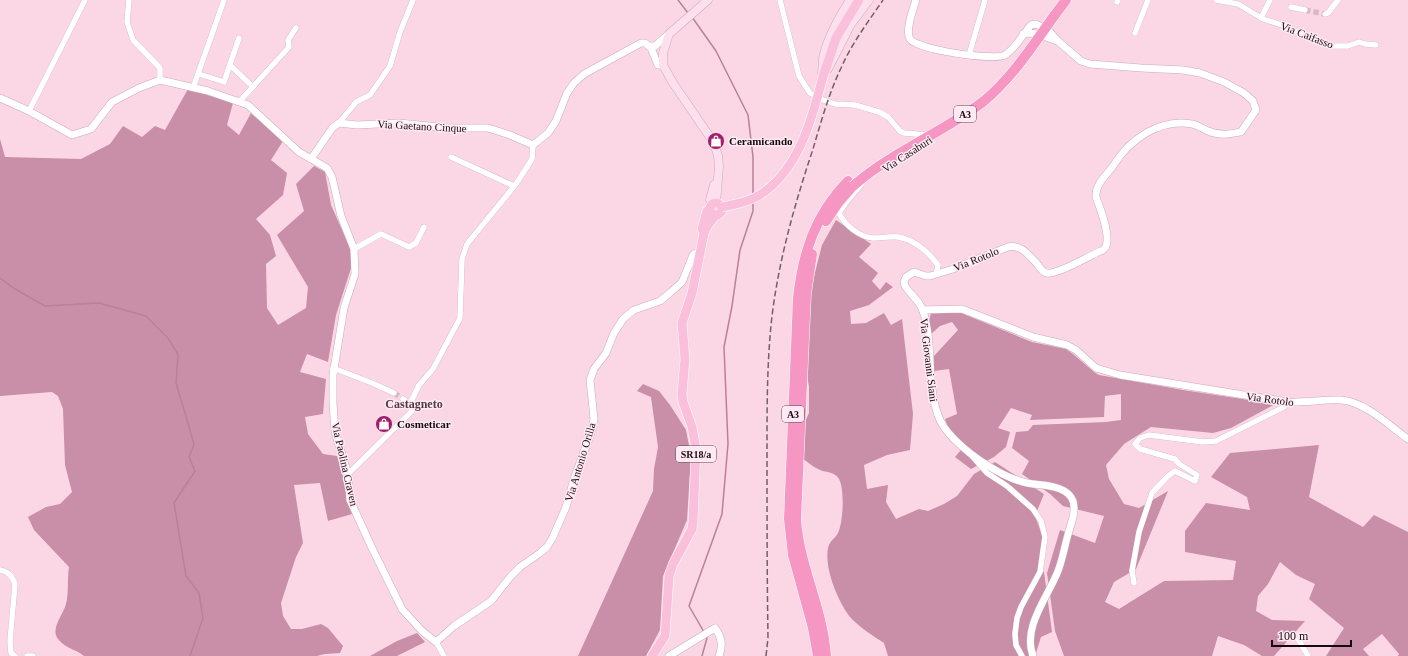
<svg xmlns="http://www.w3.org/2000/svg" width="1408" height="656" viewBox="0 0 1408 656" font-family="'Times New Roman',serif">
	<rect width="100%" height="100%" fill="#fbd7e6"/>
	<g fill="#c98ea8">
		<path d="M188,89L233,103L227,125L239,135L251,113L283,141L271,160L287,173L283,195L256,219L270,235L276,256L266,264L267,308L278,325L306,308L308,287L277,235L304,211L296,184L314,166L325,172L331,205L350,248L352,265L336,315L328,362L307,354L300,372L326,379L323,414L305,417L308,434L323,454L337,456L344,480L352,514L328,521L320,483L294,485L303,543L296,557L281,603L283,616L291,629H302L321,624L328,628L343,646L340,653L325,654L317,656H84C76,649 66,649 58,639C50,629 63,615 66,604C69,593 67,579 69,567L34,530L28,517L46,507L60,504L72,492L65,465L63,409L58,396L52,392L0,396V139L5,157L81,159L110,144L123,126L142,137L155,126L165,130Z"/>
		<path d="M836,220L871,244L859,257L878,273L872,281L880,290L886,282L893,287L869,305L850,311L851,324L866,323L884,313L891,325L902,319L913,414L910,450L887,455L864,465L867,489L888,485L886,502L896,519L919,509L928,511L944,504L957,496L974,474L995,462L1044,494L1035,516L1043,537L1038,570L1044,572L1052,632L1041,637L1035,656H888L884,643C873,636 859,627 850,617C838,601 824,568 828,548C830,540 835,539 838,533C843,523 845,490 839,479C835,471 825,473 818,469C813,467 808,462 803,459L805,422L809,413V387L806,368L809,296L822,245Z"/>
		<path d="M931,313H961L1032,342L1066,349L1073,354L1094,372L1099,375L1183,390L1275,404L1231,428L1213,433L1151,427L1124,444L1106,465L1109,479L1124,504L1139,508L1168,491L1136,569L1114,582L1105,602L1119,609L1164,581L1233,580L1236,561L1185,552V531L1206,503L1250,510L1247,497L1211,477L1230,453L1319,445L1309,497L1363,527L1374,515L1408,532V656H1398L1399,654L1382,634L1363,649L1369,656H1326L1344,628L1309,599L1315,584L1296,575L1280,562L1268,584L1258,596L1256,611L1272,620L1305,621L1274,656H1262L1244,645L1218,636L1212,656H1064L1055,631L1047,573L1060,530L1095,543L1104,516L1063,506L1050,494L1022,474L1029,461L1012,448L1016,432L1028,431L1033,425L1106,422L1121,420V394L1105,396L1104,417L1030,420L1032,415L1011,408L998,428L1010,432L1006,447L994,457L971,469L955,457L965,445L949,430L945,419L957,414L949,369L934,371V356L958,330L952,322L940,326L930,335L929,322Z"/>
		<path d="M643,384L659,391L670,405L686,430L691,456L687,520L663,576L660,630L646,656H578L653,491L654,469L658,447L651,397L637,391Z"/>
		<path d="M417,633L425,642L397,656H370L397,641Z"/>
	</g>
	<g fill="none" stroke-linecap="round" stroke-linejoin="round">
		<g stroke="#ba809a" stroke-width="1.5">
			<path d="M678,0L688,13"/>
			<path d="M692,17L716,51L748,115L753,157V194"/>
			<path d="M0,278L15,289L45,306L99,303L146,316L168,338L178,354L176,383L194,444L189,457L195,471L174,503L186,576L199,593L203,618L190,656"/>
			<path d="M704,632L689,606L722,514L728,444L724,347L732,306L740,250L753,211V202"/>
			<path d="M702,656L707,638L706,635"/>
		</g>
		<g stroke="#d8b8c6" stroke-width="5.5" stroke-dasharray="5.5 3" stroke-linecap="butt">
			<path d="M1305,10L1325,14"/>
			<path d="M394,393L403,399"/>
		</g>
		<g stroke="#ccaab8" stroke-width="6">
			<g id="minor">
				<path d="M129,0L127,22L133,40L160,68V80"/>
				<path d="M780,0L799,76L810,93L818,98L835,104L855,105L879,112L888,117L900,131L904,133L927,135"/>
				<path d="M1216,0L1238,4L1263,19L1285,26L1303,35L1329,46H1348L1359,42L1365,44L1376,45"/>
				<path d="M1117,2L1118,0"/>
				<path d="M1291,7L1305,10"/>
				<path d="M1325,14L1328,13L1338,0"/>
				<path d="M1261,18L1270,0"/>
				<path d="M1135,33L1148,0"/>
				<path d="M969,55L985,0"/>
				<path d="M230,65L253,87"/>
				<path d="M199,74L224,82L239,38"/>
				<path d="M193,88L224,0"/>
				<path d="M239,102L289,47L288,40L296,28"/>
				<path d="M29,111L85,0"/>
				<path d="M339,123L356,102L370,95L390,66L400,32L413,0"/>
				<path d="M451,157L514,186"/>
				<path d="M898,160L926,143"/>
				<path d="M861,185L848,200L839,213C845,225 859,237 873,238C881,238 890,236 898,237C915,240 929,253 938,265L936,274"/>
				<path d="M354,249L381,234L409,247L416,243L424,227"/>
				<path d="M333,368L372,383L394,393"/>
				<path d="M403,399L410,404"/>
				<path d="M972,456L987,473L1007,486L1033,509L1041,521L1045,537L1040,572L1021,607L1017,618L1015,634L1016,645L1022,656"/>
				<path d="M348,474L412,411L410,404L419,385L433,369L460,318L462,259L467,244L516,184L532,159L533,145"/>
				<path d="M0,570C9,572 12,576 15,584L10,641L11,653L15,656"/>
				<path d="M1134,583L1132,571L1139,532L1152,493L1168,476L1175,471L1195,481L1197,475L1179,464L1175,459L1140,449L1135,444L1140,438L1149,435L1203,442L1216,441L1284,407L1286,402"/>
				<path d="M1298,639L1308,656"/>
				<path d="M436,642L444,656"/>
				<path d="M27,656H33"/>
			</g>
		</g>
		<g stroke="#ccaab8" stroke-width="8">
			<g id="tertiary">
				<path d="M916,0C913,9 905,31 910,39C918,50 994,61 1005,55C1014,50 1024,33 1031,25L1036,24L1049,31L1059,42L1081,61L1090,64L1141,68L1183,70L1200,73L1224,82L1244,93L1253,101L1256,110L1241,132C1230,134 1220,136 1208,131C1203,129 1198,125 1192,124C1159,118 1129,140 1113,166C1106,176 1095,184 1096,197C1100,208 1113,240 1104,249C1103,251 1100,251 1098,252C1088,257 1056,275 1047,273C1042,272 1040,268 1038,265C1029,255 1021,244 1008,247L953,269L930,276H926L914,272L906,277L904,282L905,286C910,294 920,301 923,311C934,344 926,382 938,415C941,425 948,433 955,440C972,457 1003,478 1027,483C1041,486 1067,484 1073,501C1076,511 1072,521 1069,531C1065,544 1063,558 1058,571C1048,597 1022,627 1033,656"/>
				<path d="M1023,34C1035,31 1046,37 1057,41"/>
				<path d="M649,46H655L669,34"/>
				<path d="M0,98L29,111L72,135L91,129L112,102L139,88L160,80L208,91L248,105L299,152L327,168L332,177L341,216L354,249L355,274L344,308L333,375V403L335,432L348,474L350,500L372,548L402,609L422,631L436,642L454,626L491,601L511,576L520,567L540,553L547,547L552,539L566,507L574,479L591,433L594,419L590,380L594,369L606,353L614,333L623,319L634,310L660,301L671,292L682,282L693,255L696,253H701"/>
				<path d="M311,159L333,127L339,123L357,125L399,123L448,128H488L510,135L533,145L548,133L556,121L567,93L574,83L584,74L641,43H645L651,48L658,65H663"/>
				<path d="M923,310L962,309L1033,337L1067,345L1076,350L1096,368L1120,375L1288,402C1306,403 1323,399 1341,400C1364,401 1390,426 1408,439"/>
				<path d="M669,656L715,628C722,637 723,646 719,656"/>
			</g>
		</g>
		<g stroke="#ccaab8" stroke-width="9">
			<g id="secondary">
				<path d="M708,0L669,34L663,53V65L673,83L714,143L718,156L719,166L716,203"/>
				<path d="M828,69L851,24L869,0"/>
				<path d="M822,73C823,67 822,60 824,54C829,35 839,17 850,0"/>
				<path d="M712,205L710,200L714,185"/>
			</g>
		</g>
		<g stroke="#fff" stroke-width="10">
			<g id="primary">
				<path d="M822,80L836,38L859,0"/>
				<circle cx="716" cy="209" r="6"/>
				<path d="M702,229L707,211L710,209"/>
				<path d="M652,656L665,636L669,576L673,564L692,529L693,522L696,449L692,427L683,402L682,394L685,359L682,323L692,293L704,233L708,225L716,215"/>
			</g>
		</g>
		<g stroke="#fff" stroke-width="11">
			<g id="motorway">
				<path d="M1054,16L1066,0"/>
				<path d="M826,221L838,203L851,188"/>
				<path d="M812,254L806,294L796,519C799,566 823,609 826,656"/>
				<path d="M818,656L813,628L793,555L789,519L798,298C803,252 815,215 848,181"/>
			</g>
		</g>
		<use href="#minor" stroke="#fff" stroke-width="5.5"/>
		<use href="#tertiary" stroke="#fff" stroke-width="7"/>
		<use href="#secondary" stroke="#fce0ed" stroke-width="8"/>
		<use href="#primary" stroke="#fac0db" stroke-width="9"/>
		<use href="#motorway" stroke="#f696c3" stroke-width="10"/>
		<path stroke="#745f68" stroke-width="1.5" stroke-dasharray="6 3" stroke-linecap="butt" d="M766,656L768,638C767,575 767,512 767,449C767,405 767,360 772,316C779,259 795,203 813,149C821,122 829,93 841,68C852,43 868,22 883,0"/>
		<g stroke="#fff" stroke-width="10" stroke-linecap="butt">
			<path id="primary-bridge" d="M722,207C737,204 752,201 764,192C799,167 812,119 822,80"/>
		</g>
		<g stroke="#fff" stroke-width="11" stroke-linecap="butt">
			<path id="motorway-bridge" d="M853,186C893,151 943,133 984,101C1012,78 1033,45 1054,16"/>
		</g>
		<use href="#primary-bridge" stroke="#fac0db" stroke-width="9"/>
		<use href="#motorway-bridge" stroke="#f696c3" stroke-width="10"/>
	</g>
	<defs>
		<g id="shop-disc" transform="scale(0.9)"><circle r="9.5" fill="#a31e6b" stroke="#ffe9f2"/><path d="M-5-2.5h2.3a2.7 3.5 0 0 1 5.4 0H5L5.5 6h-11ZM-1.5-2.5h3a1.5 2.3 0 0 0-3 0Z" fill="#fff"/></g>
	</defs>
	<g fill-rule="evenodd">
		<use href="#shop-disc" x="716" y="141"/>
		<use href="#shop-disc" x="384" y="424"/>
	</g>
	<g text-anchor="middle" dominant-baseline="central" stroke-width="3" stroke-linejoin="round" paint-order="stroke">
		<g fill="#ffe9f2" stroke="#5b4d53" stroke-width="1">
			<rect x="954" y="106" width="22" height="16" rx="3"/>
			<rect x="782" y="406" width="22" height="16" rx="3"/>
			<rect x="676" y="446" width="40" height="16" rx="3"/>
		</g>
		<g font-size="10" font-weight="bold" fill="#150a0f">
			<text x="965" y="114">A3</text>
			<text x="793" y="414">A3</text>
			<text x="696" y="454">SR18/a</text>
		</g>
		<g font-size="11" fill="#150a0f" stroke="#ffe9f2">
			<text transform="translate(1307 35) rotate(21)">Via Caifasso</text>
			<text transform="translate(422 126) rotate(3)">Via Gaetano Cinque</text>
			<text transform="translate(907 154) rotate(-33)">Via Casaburi</text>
			<text transform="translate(976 259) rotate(-22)">Via Rotolo</text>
			<text transform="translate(929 360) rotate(83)">Via Giovanni Siani</text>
			<text transform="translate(1270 399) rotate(8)">Via Rotolo</text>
			<text transform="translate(580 462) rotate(-73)">Via Antonio Orilla</text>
			<text transform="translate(345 464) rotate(77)">Via Paolina Craven</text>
		</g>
		<g font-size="11" font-weight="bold" fill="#150a0f" stroke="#ffe9f2" text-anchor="start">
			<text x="729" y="141">Ceramicando</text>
			<text x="397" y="424">Cosmeticar</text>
		</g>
		<g font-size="12" font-weight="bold" fill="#553945" stroke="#ffe9f2">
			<text x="414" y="404">Castagneto</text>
		</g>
	</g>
	<path d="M1272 640v6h79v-6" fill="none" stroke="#150a0f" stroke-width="2"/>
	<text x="1278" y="640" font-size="12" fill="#150a0f" stroke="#ffe9f2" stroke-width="3" paint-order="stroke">100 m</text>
</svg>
